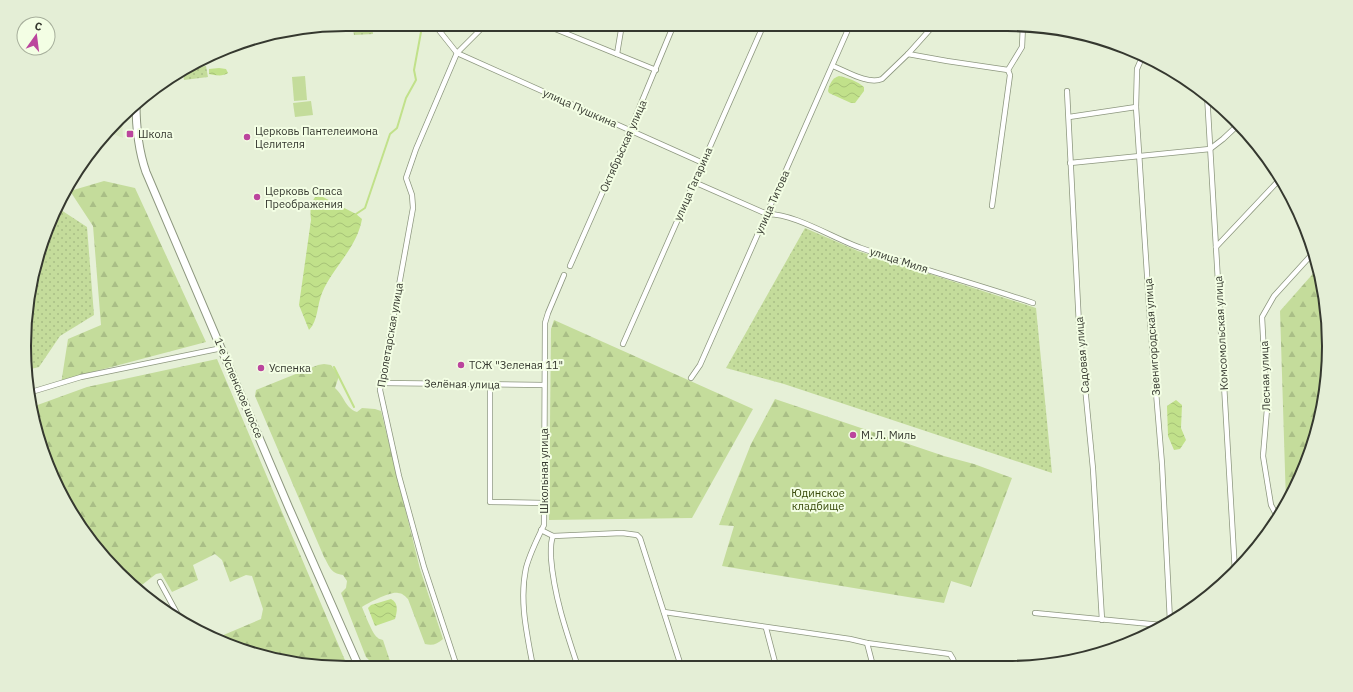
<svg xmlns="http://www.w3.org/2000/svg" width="1353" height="692" viewBox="0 0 1353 692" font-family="'IBM Plex Sans',sans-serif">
	<defs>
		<pattern id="grass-dots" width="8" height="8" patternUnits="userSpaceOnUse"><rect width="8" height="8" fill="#c4dc9b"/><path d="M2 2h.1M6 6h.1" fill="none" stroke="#a9be86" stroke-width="1.8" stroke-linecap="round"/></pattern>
		<pattern id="forest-firs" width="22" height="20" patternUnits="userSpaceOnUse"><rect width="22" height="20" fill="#c4dc9b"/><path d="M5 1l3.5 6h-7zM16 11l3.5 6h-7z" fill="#a9be86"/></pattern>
		<pattern id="water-waves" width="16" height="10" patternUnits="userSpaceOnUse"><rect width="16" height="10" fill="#c1e18a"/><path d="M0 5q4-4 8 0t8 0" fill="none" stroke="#a6c277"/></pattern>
	</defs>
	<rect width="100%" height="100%" fill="#e6f0d7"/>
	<path fill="#dce9c8" d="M122,117L123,138L106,131Z"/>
	<g fill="url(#grass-dots)">
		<path d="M352,24H372L373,34L354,35Z"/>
		<path d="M206,66L208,77L184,80L183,73L192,68Z"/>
		<path d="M58,208L87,227L94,315L60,336L39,367L27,370L30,283Z"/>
		<path d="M805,228L858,251L1036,308L1052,473L784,384L726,368Z"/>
	</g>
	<g fill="url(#forest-firs)">
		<path d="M104,181L135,188L206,342L81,375L61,384L68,339L101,325L93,226L70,191Z"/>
		<path d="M1318,268L1326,304L1328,367L1318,429L1296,488L1286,503L1280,311Z"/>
		<path d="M554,320L753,409L692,518L549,520L551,329Z"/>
		<path d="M217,359L347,665L346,667H325L263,657L214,639L261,619L263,609L252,576L246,575L230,582L222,560L215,554L193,565L198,580L172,592L161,573L156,574L138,588L118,574L57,488L32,407L87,387Z"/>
		<path d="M324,364L331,365L339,376L335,388C345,397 345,408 357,412L362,408L375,409L381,411L420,569L443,639C437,644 433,646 425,644L408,599C405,596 402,593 398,593C391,591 368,603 362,607C364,612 373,635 377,637C378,639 381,639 383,640L392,667H374L371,662L366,657L341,593L346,588L347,581L343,575C330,573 330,567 324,557L255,396L256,390L318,365Z"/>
		<path d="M775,399L944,456L974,464L1012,478L971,587L951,581L944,603L722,566L734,526L719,525L751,444Z"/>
	</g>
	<g fill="#c4dc9b">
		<path d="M305,76L307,100L294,101L292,77Z"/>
		<path d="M311,101L313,115L295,117L293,103Z"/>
	</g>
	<g fill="url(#water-waves)">
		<path d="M219,68L226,69L228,73C222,77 215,75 209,74V69Z"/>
		<path d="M839,76C848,78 857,81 864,87V91L855,103H851L829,93L828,91C829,85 832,78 839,76Z"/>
		<path d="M321,196L356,214L362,219C357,248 333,267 322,293C317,305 318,321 309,330L299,305L311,220C310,211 310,204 315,197Z"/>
		<path d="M1176,400L1182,405L1181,428L1186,440L1180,449L1174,450L1168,436L1167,406Z"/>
		<path d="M391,599C399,603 397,612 395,619L375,626L368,608L371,605Z"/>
	</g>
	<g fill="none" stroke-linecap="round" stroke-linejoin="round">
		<g stroke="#c1e18a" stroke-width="2">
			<path d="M356,214L365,208L390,134L397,128L406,98L416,80L414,70L421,32L424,24"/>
			<path d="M334,367L354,407"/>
		</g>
		<g stroke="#8d977f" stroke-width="6">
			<g id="street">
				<path d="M434,24L457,53L703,163"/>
				<path d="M543,24L656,70"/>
				<path d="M617,54L622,24"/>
				<path d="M908,54L947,61L1008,70"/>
				<path d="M1143,55L1137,69L1136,107L1150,320L1162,464L1170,621"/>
				<path d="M833,66C846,71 868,85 882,79L908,54L934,25"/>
				<path d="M1008,70L1022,47L1023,25"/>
				<path d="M1067,91L1079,325L1093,469L1102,620"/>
				<path d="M1207,94L1235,572"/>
				<path d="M1069,117L1136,107"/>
				<path d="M1070,163L1210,149L1223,139L1239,124"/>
				<path d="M694,182L767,214C793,213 835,239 861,248C917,268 976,284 1033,303"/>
				<path d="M992,206L1010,75L1008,70"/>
				<path d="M1216,247L1281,178"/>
				<path d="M570,266L630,130L674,24"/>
				<path d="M623,344L764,24"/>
				<path d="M691,378L700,365L850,25"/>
				<path d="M381,383L544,385"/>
				<path d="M490,385V502L544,503"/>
				<path d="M28,393L81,377L222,348"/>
				<path d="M1277,516L1271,505L1263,456L1267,409L1262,317L1274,296L1314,252"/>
				<path d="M541,530L553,536L622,533L637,535L640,538L681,666"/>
				<path d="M553,536C550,543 551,550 551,558C554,596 566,631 578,667"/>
				<path d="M160,582L179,617"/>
				<path d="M664,612L850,639L867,643L950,654L953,659L955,665"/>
				<path d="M1035,613L1161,625"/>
				<path d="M766,628L776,666"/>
				<path d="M867,643L873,666"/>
				<path d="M457,667L424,567L399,476L380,390L413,208L412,195L406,178L416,149L457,53L486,24"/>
				<path d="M533,667C527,634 519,601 526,568C530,553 537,539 544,525L545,323L548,313L564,275"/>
			</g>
		</g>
		<g stroke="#8d977f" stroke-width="9">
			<path id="secondary" d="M136,103C136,127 138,149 146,172L289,508L359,667"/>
		</g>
		<use href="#street" stroke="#fff" stroke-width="4.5"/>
		<use href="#secondary" stroke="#fff" stroke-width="7"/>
	</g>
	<g fill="#bb459d" stroke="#f3fee4" stroke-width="1.5">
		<rect x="126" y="130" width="8" height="8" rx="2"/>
		<circle cx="247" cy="137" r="4"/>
		<circle cx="257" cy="197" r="4"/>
		<circle cx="461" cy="365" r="4"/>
		<circle cx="261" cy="368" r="4"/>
		<circle cx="853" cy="435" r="4"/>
	</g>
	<g text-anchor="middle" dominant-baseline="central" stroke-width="4" stroke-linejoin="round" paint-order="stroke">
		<g font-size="11" fill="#35382f" stroke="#f3fee4">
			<text transform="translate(580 108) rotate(24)">улица Пушкина</text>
			<text transform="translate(623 146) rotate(-66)">Октябрьская улица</text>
			<text transform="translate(693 184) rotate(-66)">улица Гагарина</text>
			<text transform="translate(772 202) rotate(-66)">улица Титова</text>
			<text transform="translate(899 260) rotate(18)">улица Миля</text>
			<text transform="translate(1221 333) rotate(-93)">Комсомольская улица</text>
			<text transform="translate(390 335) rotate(-80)">Пролетарская улица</text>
			<text transform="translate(1152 337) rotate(-94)">Звенигородская улица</text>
			<text transform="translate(1082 355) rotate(-95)">Садовая улица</text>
			<text transform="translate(1265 376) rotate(-92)">Лесная улица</text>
			<text transform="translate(462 384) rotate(1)">Зелёная улица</text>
			<text transform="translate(239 388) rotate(67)">1-е Успенское шоссе</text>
			<text transform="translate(544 471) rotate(-90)">Школьная улица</text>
		</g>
		<g font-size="11" fill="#35382f" stroke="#f3fee4" text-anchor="start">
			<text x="255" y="131">Церковь Пантелеимона<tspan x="255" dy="13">Целителя</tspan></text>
			<text x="138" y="134">Школа</text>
			<text x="265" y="191">Церковь Спаса<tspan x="265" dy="13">Преображения</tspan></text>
			<text x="469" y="365">ТСЖ "Зеленая 11"</text>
			<text x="269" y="368">Успенка</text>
			<text x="861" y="435">М. Л. Миль</text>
		</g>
		<g font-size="11" fill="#374909" stroke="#f3fee4">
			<text x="818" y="493">Юдинское<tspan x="818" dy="13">кладбище</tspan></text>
		</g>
	</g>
	<path d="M0 0H1353V692H0ZM346 31H1007A315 315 0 0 1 1322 346V346A315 315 0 0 1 1007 661H346A315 315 0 0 1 31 346V346A315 315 0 0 1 346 31Z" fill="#e4eed6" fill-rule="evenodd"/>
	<path fill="none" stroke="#35382f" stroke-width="2" d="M346 31H1007A315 315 0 0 1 1322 346V346A315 315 0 0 1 1007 661H346A315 315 0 0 1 31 346V346A315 315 0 0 1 346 31Z"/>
	<g transform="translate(36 36) rotate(14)"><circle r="19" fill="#f3fee4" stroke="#a7af9c"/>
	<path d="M0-3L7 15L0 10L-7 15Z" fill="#bb459d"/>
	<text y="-6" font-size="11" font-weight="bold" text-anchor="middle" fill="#35382f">С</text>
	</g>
</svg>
